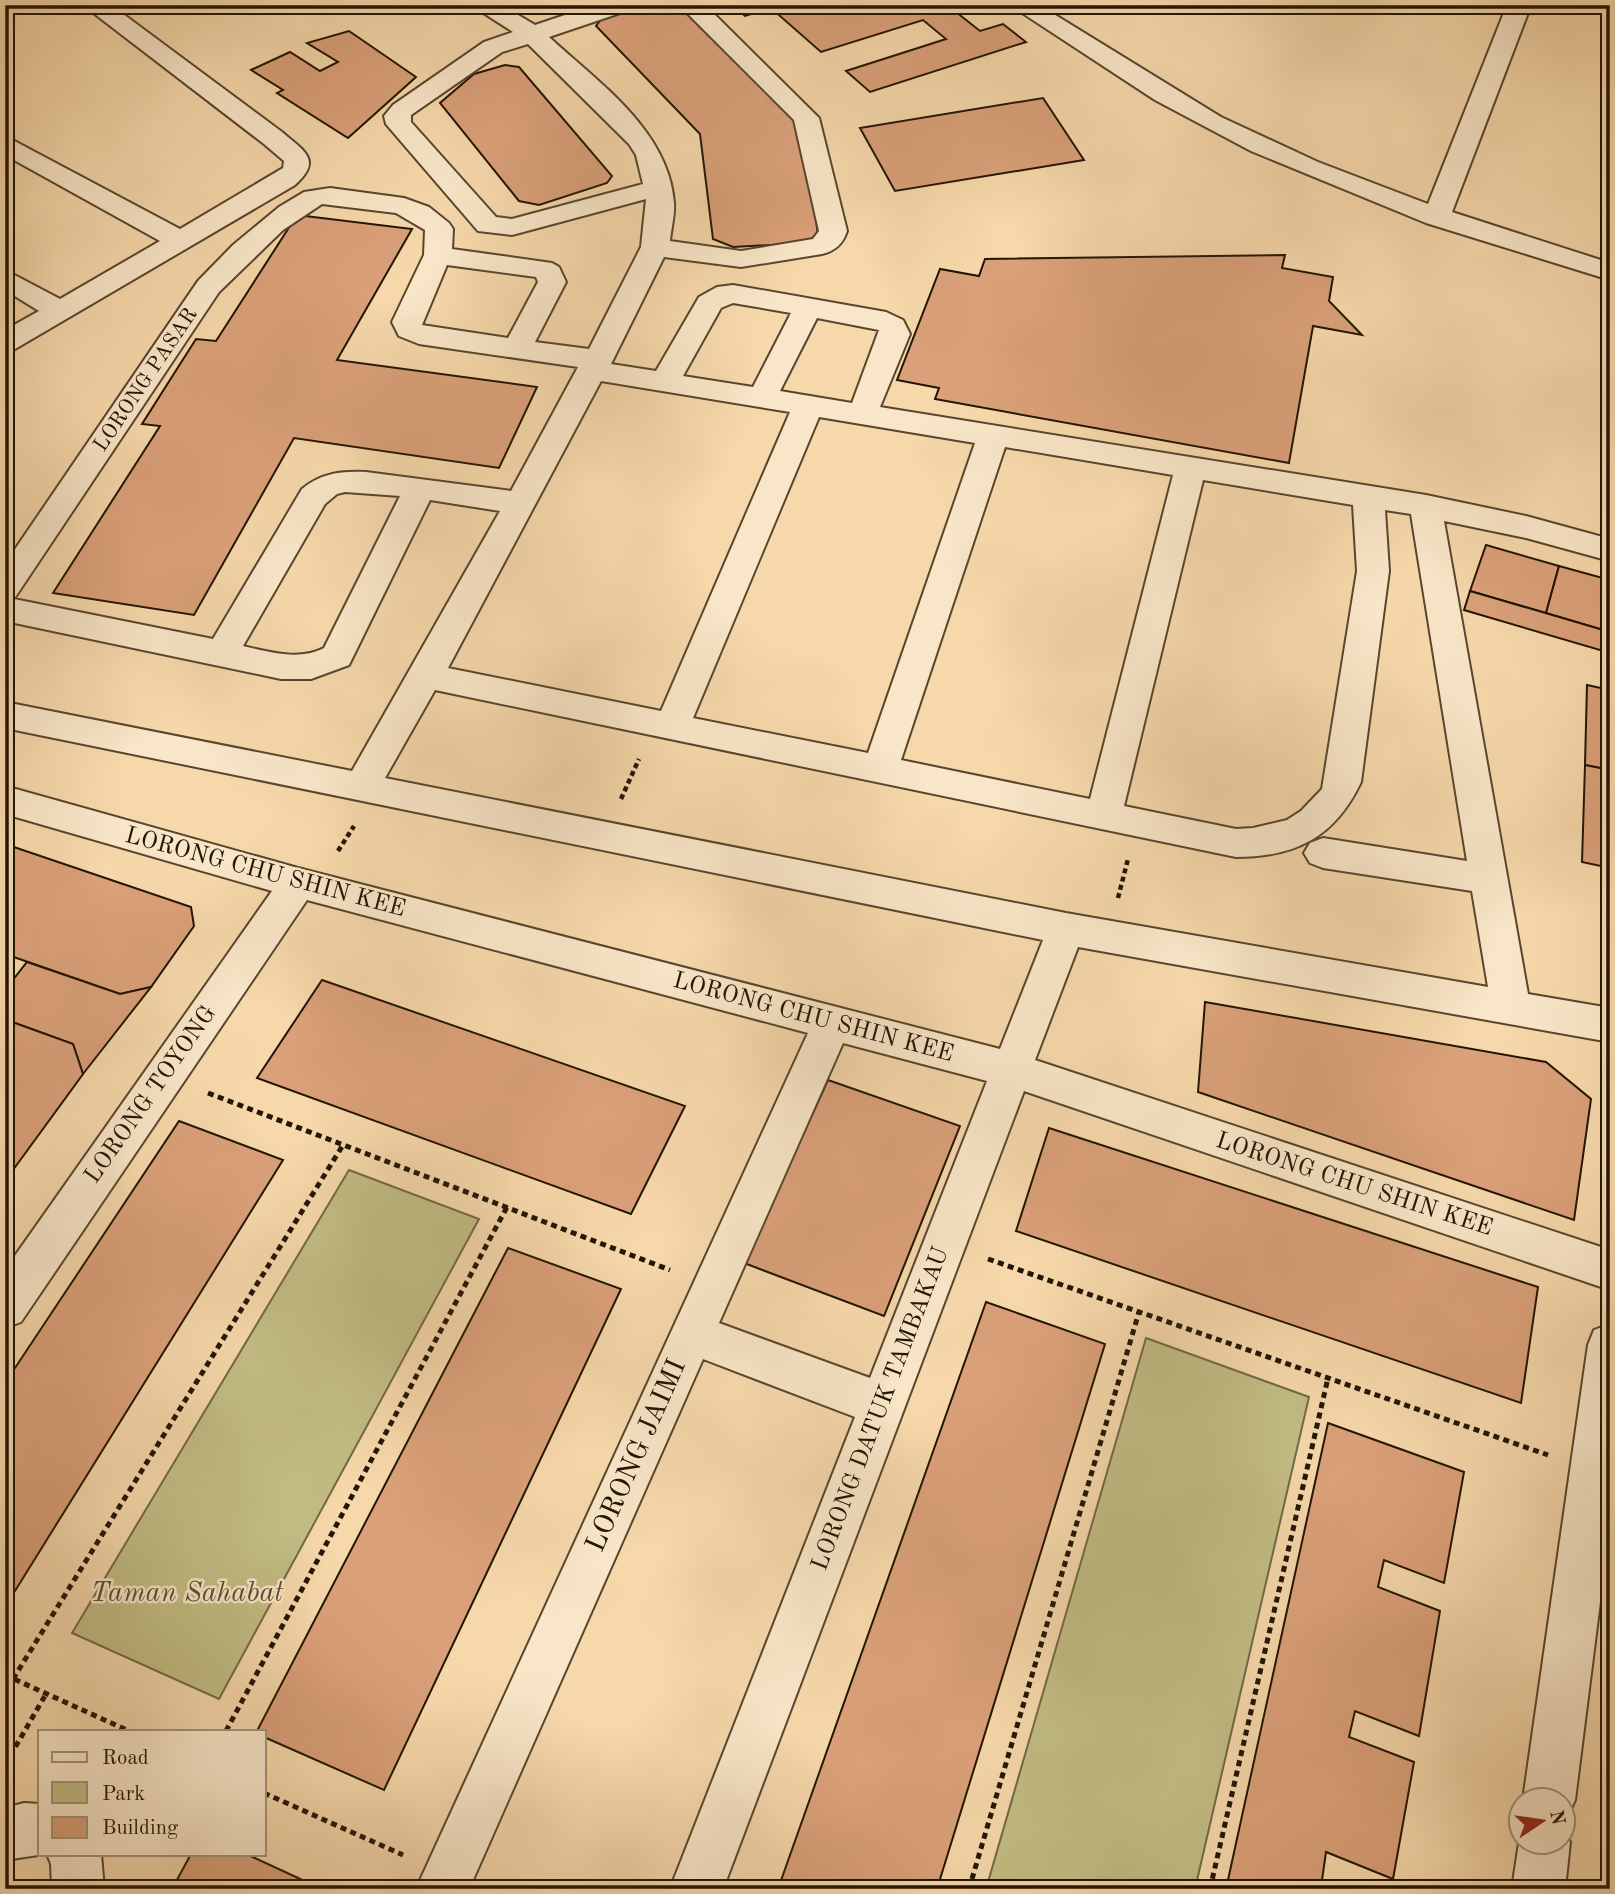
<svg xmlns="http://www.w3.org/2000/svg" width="1615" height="1894" viewBox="0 0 1615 1894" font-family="'Old Standard TT',serif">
	<rect width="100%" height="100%" fill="#f6d8ab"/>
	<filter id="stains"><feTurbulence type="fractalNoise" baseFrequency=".00286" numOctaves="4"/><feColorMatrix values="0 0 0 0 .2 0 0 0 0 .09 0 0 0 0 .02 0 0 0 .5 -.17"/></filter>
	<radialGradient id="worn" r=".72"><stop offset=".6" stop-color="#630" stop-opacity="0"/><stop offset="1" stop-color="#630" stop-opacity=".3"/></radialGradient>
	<g fill="#c2bd84" stroke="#726944" stroke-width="2">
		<path d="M349,1170L479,1219L219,1699L72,1633Z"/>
		<path d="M1146,1338L1309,1397L1195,1889H986Z"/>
	</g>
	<g fill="#daa079" stroke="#221505" stroke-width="2">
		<path d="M647,5H681L801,119L818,234L806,243L733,247L713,239L700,134L596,26L602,18Z"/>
		<path d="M733,5H960L951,8L980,31L1003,24L1026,42L870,92L846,71L946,39L923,20L821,52L771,8L745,16Z"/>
		<path d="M349,31L416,77L348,138L277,93L283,90L251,70L290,52L320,71L338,62L307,43Z"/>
		<path d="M505,65L519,67L612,176L607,183L539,205L519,201L440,103L474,74Z"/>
		<path d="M1043,98L1084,160L895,191L860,128Z"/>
		<path d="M297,215L412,229L337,360L537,387L499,468L294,438L194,615L53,593L160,426L142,424L196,339L216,341Z"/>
		<path d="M1285,255L1282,268L1333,277L1329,301L1362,335L1313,326L1289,463L935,399L939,388L897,380L940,269L979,276L985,259Z"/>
		<path d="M1486,545L1559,566L1546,613L1470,591Z"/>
		<path d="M1559,566L1610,580V632L1546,613Z"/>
		<path d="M1470,591L1610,632V653L1464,610Z"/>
		<path d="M1587,685L1610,690V770L1585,765Z"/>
		<path d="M1585,765L1610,770V868L1582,862Z"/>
		<path d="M5,844L191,907L194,926L151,987L120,994L5,954Z"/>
		<path d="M27,962L120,994L151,987L83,1074L73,1044L15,1023L5,1025V990Z"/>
		<path d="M322,980L685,1106L631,1214L257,1078Z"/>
		<path d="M1205,1002L1546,1062L1591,1099L1574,1220L1198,1092Z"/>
		<path d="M15,1023L73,1044L83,1074L5,1181V1025Z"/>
		<path d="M828,1080L960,1126L884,1316L744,1263Z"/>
		<path d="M179,1121L283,1160L5,1607V1383Z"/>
		<path d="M1049,1128L1538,1287L1521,1403L1016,1231Z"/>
		<path d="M508,1248L621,1289L384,1790L264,1737V1731H257Z"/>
		<path d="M986,1302L1105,1344L937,1889H778Z"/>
		<path d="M1328,1423L1464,1472L1444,1583L1384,1560L1378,1587L1440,1611L1419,1736L1355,1711L1349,1737L1414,1762L1393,1879L1326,1852L1321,1887L1325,1889H1226Z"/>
		<path d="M191,1854H246L322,1889H172Z"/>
	</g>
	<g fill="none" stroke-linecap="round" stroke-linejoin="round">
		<g stroke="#57462e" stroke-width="4">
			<g id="minor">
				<path d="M83,5H111L282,132C304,151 323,160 295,185L15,349L5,352V330L39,311L5,290V270L60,299L160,241L5,155V136L180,229L283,168L284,161L264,144Z"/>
				<path d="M471,5H501L535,25L595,5H632L629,10L549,37C599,83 669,131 674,203C675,215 671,229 670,241L741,251L813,239L819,231L794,120L679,5H705L819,118L847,231C843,244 835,251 822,254L741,267L664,257L611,364L656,371L699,297L717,287L733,285L886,312L903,320L910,334L880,407L1426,495L1526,516L1610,539V561L1526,538L1444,521L1528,994L1610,1008V1042L1078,947L1035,1060L1610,1250V1290L1024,1091L723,1889H670L855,1417L703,1359L469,1889H416L808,1033L307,900L21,1322L5,1328V1270L272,891L5,814V786L298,868L1000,1049L1043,940L5,728V702L352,771L500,511L430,500L349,665L311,679H281L5,621V564L198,281L233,245L279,207L304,192L330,188L404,198L429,207L449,223L453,229L452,249L552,263L559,267L566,282L535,342L589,349L641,247L646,199L512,235L478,231L386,124L384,116L393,105L484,42L513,32ZM528,44L629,144L636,155L643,184L512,219L496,217L411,122V115L502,52ZM322,204L396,213L425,230L424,255L392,322L399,336L419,344L578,367L511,491L366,472C341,471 321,473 302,489L213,639L14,599L219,292L283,230ZM447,265L536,277L538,282L508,338L422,325ZM733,303L791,313L753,387L683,376L721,308ZM817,318L879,330L852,403L780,391ZM601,381L790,412L661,711L448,668ZM819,417L975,443L868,753L693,718ZM1005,447L1173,475L1090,799L901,760ZM1203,480L1353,505L1357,571L1322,789L1301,811L1287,820L1253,828L1236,829L1124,806ZM345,492L400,496L324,648C299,661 269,652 243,646L325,504L337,494ZM1385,510L1411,514L1467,861L1323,838L1310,843L1304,853L1310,863L1323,868L1472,891L1488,987L1066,913L385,778L435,690L1236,857C1296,857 1335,837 1361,782L1389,571ZM843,1043L987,1081L870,1378L719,1323Z"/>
				<path d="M1010,5H1039L1221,117L1318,162L1428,204L1507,5H1531L1452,212L1610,263V280L1426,223L1251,151L1155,100Z"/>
				<path d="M1610,1324V1523L1575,1800L1567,1818L1562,1820V1800H1523L1588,1345L1594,1330Z"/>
				<path d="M24,1803L40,1804V1854H45L5,1860V1808Z"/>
				<path d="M1562,1824L1570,1842L1565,1889H1512L1520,1836V1842H1562Z"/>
				<path d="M47,1854H101L104,1889H52L51,1864Z"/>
			</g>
		</g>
		<g stroke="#221505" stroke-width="4.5" stroke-dasharray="5 3.5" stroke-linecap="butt">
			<path d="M621,799L639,759"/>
			<path d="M338,851L354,826"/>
			<path d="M1118,898L1128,859"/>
			<path d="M5,985L8,986"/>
		</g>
		<g stroke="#221505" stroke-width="5" stroke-dasharray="6 4.5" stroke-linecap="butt">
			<path d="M208,1093L670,1270"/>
			<path d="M988,1259L1548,1455"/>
			<path d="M5,1675L129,1731"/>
			<path d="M13,1679L343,1145"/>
			<path d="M226,1731L507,1207"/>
			<path d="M5,1765L46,1694"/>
			<path d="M264,1793L403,1855"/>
			<path d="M969,1889L1139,1312"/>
			<path d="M1210,1889L1328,1378"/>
		</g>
		<use href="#minor" fill="#f9e6c8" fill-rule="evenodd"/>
	</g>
	<g text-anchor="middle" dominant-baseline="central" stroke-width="5" stroke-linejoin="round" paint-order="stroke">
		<g font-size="21" fill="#221505" stroke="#f9e6c8">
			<text transform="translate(146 380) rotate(-56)">LORONG PASAR</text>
		</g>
		<g font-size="24" fill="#221505" stroke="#f9e6c8">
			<text transform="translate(265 873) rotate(15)">LORONG CHU SHIN KEE</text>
			<text transform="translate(813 1018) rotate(15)">LORONG CHU SHIN KEE</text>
			<text transform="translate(151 1095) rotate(-55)">LORONG TOYONG</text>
			<text transform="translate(1354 1185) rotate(18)">LORONG CHU SHIN KEE</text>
			<text transform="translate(881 1409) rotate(-69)">LORONG DATUK TAMBAKAU</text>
		</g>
		<g font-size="28" fill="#221505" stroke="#f9e6c8">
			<text transform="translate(637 1456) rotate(-66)">LORONG JAIMI</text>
		</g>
		<g font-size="28" font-style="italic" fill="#5a5031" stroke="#f9e6c8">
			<text x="187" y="1594">Taman Sahabat</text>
		</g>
	</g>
	<rect width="1615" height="1894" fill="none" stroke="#f6d8ab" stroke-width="28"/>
	<rect x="7" y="7" width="1601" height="1880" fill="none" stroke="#221505" stroke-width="3.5"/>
	<rect x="14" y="14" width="1587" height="1866" fill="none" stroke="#221505" stroke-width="2"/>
	<rect x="38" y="1730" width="228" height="126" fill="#f9e6c8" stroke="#a3927a" stroke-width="2"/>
	<rect x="52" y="1752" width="35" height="10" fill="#f9e6c8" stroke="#a3927a" stroke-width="2"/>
	<text x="102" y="1764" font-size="21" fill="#221505">Road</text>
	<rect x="52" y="1782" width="35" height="21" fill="#c2bd84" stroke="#a3927a" stroke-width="2"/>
	<text x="102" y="1800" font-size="21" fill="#221505">Park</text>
	<rect x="52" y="1817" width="35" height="21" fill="#daa079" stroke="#a3927a" stroke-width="2"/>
	<text x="102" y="1834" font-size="21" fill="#221505">Building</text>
	<g transform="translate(1542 1821) rotate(77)"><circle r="33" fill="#f9e6c8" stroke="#a3927a" stroke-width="2"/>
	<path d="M0-5L12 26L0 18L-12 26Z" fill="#8f2418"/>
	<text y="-10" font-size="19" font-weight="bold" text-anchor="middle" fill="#221505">N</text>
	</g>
	<rect width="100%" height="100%" filter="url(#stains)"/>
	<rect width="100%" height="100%" fill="url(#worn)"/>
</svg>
